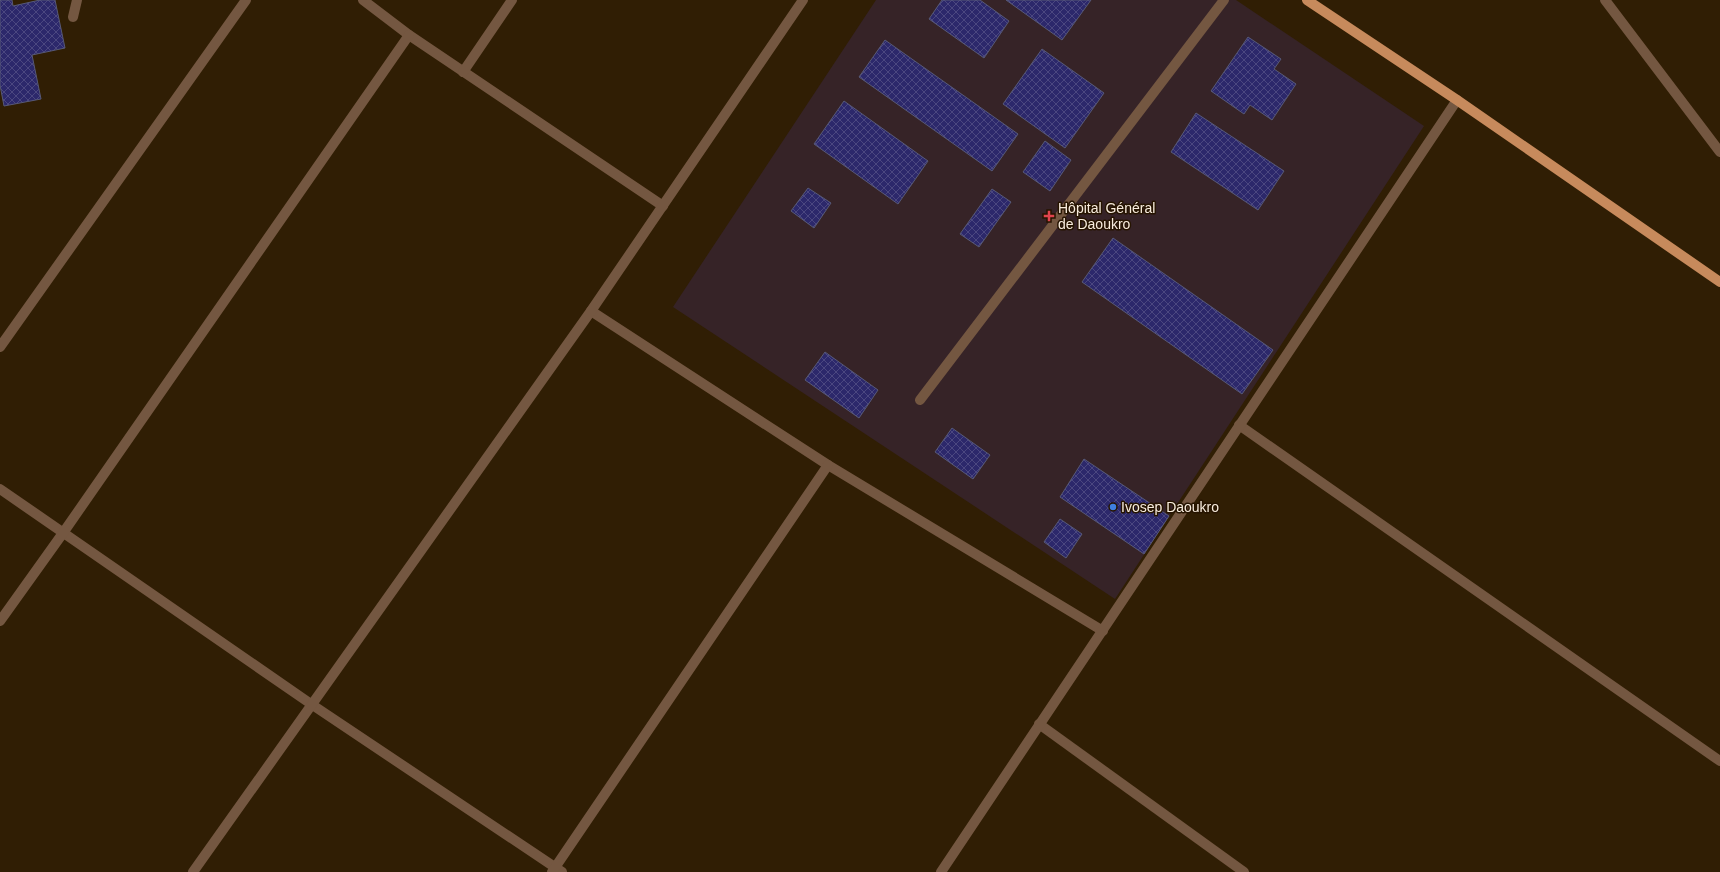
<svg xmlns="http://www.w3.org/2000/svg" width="1720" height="872" viewBox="0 0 1720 872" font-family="Helvetica,sans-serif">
	<defs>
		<pattern id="building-cross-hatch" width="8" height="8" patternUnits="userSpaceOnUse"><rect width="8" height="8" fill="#2c286b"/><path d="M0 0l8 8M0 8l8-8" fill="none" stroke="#4b4780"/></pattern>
	</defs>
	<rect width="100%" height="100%" fill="#301e04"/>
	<path fill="#362327" d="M876,0H1236L1424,126L1115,599L673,307Z"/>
	<g fill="url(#building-cross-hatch)" stroke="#575977">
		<path d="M0,0H12L13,6L40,0H55L65,48L32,55L41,99L4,106L0,85Z"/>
		<path d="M942,0H980L1009,21L984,58L929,19Z"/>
		<path d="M1006,0H1091L1062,40Z"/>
		<path d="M1248,37L1281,59L1274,69L1296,84L1272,120L1250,105L1244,114L1211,91Z"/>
		<path d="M885,40L1018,134L992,171L859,77Z"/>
		<path d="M1042,49L1104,93L1065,148L1003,104Z"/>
		<path d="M844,101L928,161L898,204L814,144Z"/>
		<path d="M1196,113L1284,171L1258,210L1171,152Z"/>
		<path d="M1045,141L1071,160L1050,191L1023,172Z"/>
		<path d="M808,188L831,203L814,228L791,211Z"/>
		<path d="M992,189L1011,202L979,247L960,234Z"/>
		<path d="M1113,238L1273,350L1242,394L1082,282Z"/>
		<path d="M825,352L878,390L859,418L805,380Z"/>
		<path d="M952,428L990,455L973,479L935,452Z"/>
		<path d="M1084,459L1169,516L1144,554L1060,497Z"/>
		<path d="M1060,519L1082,534L1066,558L1044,542Z"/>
	</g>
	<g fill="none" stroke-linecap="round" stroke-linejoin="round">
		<g stroke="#745741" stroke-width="10">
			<path d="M363,0L409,35L663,206"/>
			<path d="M1605,0L1720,152"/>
			<path d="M73,17L77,0"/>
			<path d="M463,72L512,0"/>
			<path d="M591,311L828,465L1103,631"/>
			<path d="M0,347L246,0"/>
			<path d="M920,400L1224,0"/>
			<path d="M1239,425L1720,761"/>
			<path d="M0,489L311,704L562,872"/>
			<path d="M0,621L63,533L409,35"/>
			<path d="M1039,724L1244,872"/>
			<path d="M193,872L591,311L803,0"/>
			<path d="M552,872L828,465"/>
			<path d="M941,872L1457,100"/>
		</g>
		<path stroke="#c78a5c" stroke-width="10" d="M1307,0L1457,100L1720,282"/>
	</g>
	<path fill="#e0444e" stroke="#261400" stroke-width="1.5" d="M1047 210h4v4h4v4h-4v4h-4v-4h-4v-4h4z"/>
	<circle fill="#3f7fe0" stroke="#261400" stroke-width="1.5" cx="1113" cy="507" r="4"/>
	<g text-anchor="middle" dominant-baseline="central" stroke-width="3" stroke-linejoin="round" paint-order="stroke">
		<g font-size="14" fill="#f8ecdd" stroke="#261400" text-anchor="start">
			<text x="1058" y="208">Hôpital Général<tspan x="1058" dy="16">de Daoukro</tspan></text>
			<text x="1121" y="507">Ivosep Daoukro</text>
		</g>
	</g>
</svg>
